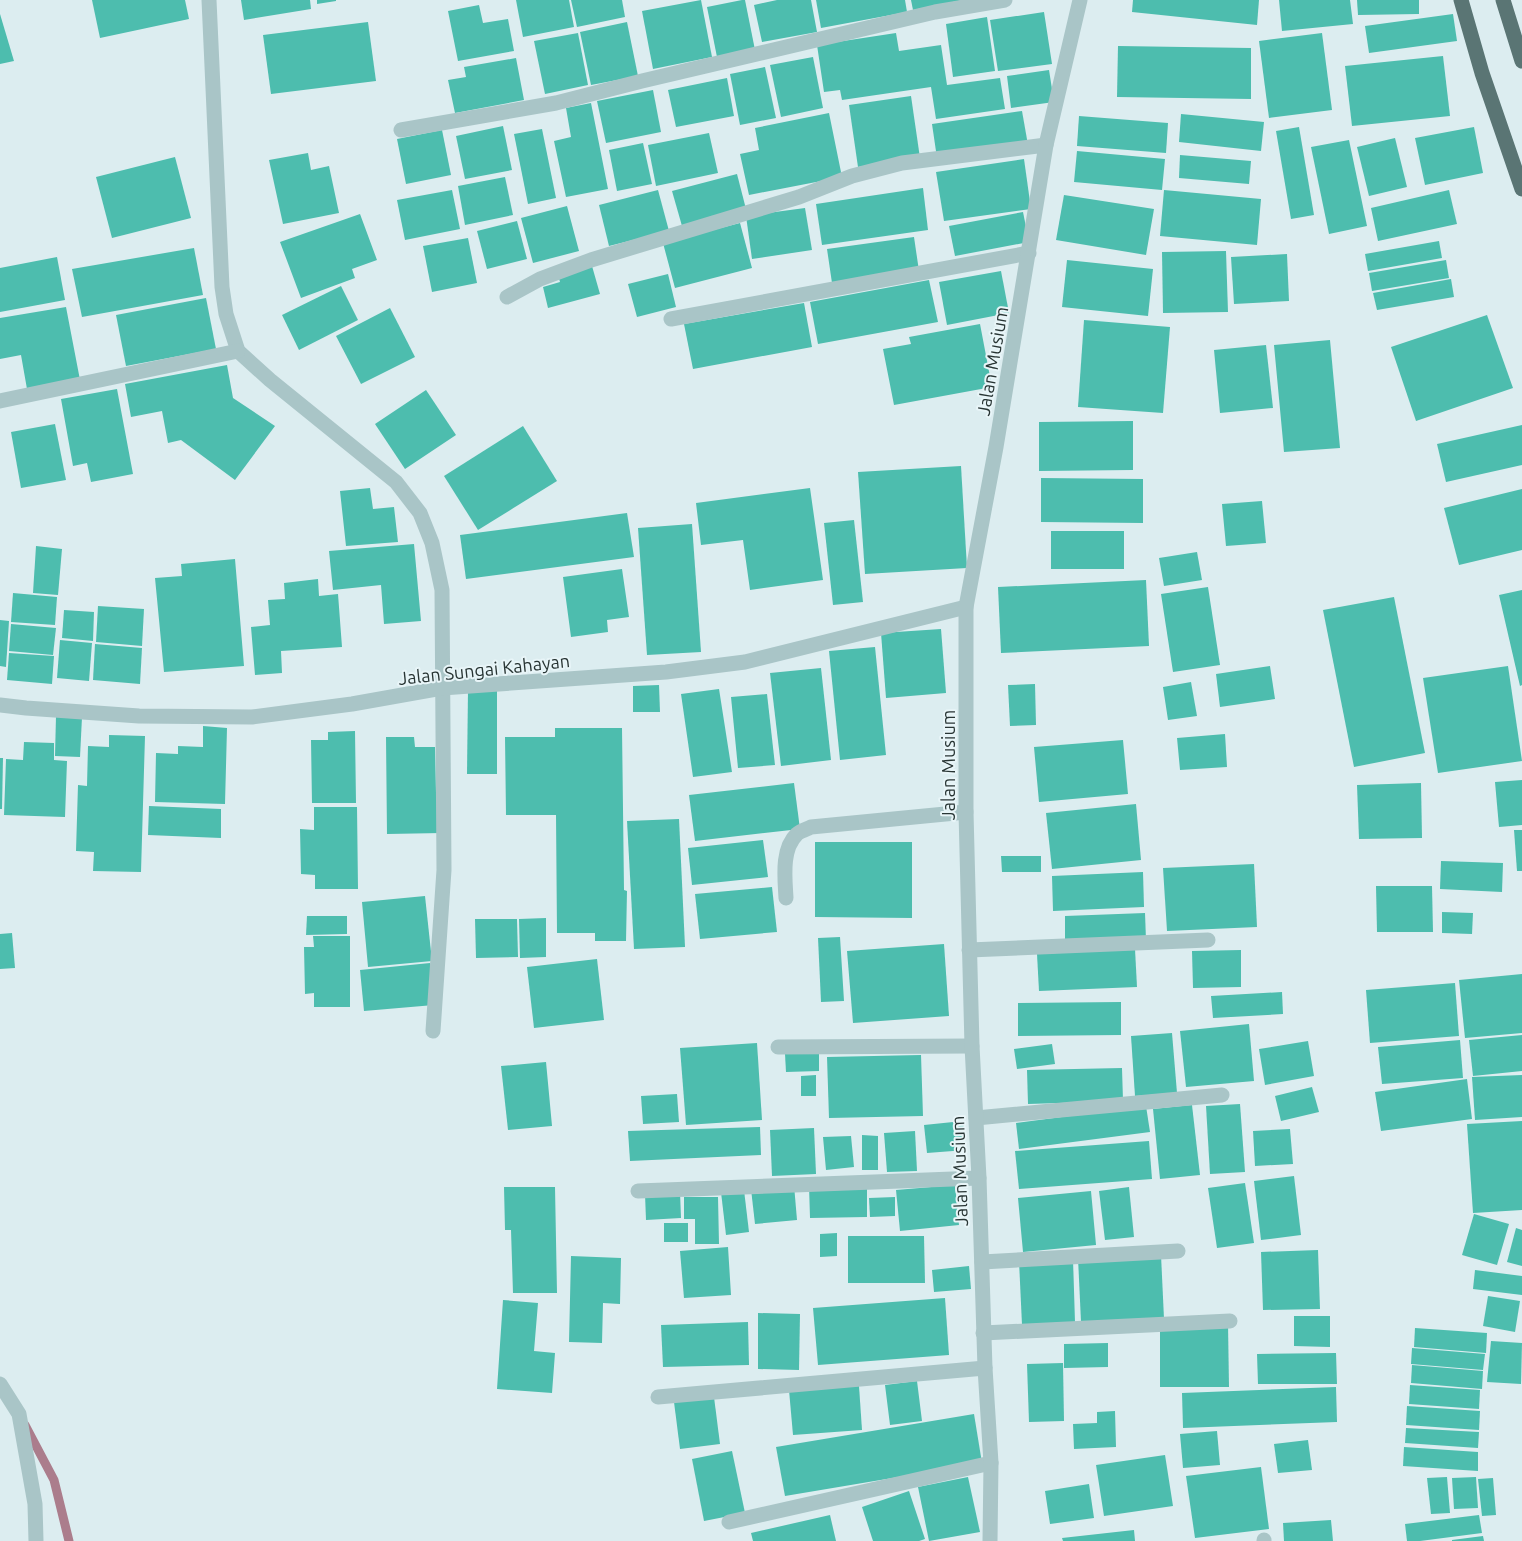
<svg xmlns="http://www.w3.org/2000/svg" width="1522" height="1541" viewBox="0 0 1522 1541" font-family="Ubuntu,sans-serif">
	<rect width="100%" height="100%" fill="#dcedf0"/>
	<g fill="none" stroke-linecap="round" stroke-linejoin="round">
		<path stroke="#ab7d8c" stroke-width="9" d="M25,1425L54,1480L69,1541"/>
	</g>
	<g fill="#4dbdae">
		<path d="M92,0H185L189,19L100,38Z"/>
		<path d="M241,0H310L311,9L244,20Z"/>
		<path d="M317,0H336V1L317,4Z"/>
		<path d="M516,0H569L574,27L523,37Z"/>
		<path d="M571,0H622L625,17L577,27Z"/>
		<path d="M701,0L712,57L653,69L642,11Z"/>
		<path d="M742,0H745L755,50L717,57L707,7Z"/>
		<path d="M777,0H811L817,32L762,42L754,5Z"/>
		<path d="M816,0H905L907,12L821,28Z"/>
		<path d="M911,0H963L913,10Z"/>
		<path d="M1133,0H1259L1257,25L1132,12Z"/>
		<path d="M1279,0H1350L1353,24L1282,31Z"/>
		<path d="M1357,0H1419V14L1358,15Z"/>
		<path d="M479,5L483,23L508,19L514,51L458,61L448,11Z"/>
		<path d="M1044,12L1052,64L998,71L990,20Z"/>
		<path d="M0,14L14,61L0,64Z"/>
		<path d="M1453,14L1457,41L1369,53L1365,26Z"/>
		<path d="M987,17L995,71L953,77L946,24Z"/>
		<path d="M368,22L376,81L271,94L263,35Z"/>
		<path d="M627,22L638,76L591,85L580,32Z"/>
		<path d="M578,33L588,85L545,94L534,41Z"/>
		<path d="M896,33L899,51L941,45L947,85L1000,78L1005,109L936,119L931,87L842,100L840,90L824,92L817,45Z"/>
		<path d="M1322,33L1332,110L1269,118L1259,41Z"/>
		<path d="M1118,46L1251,48V99L1117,97Z"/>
		<path d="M1443,56L1450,116L1352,126L1345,66Z"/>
		<path d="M813,57L823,108L781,117L770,65Z"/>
		<path d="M516,58L524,100L455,113L448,80L466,77L464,67Z"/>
		<path d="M765,67L776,118L740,125L730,74Z"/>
		<path d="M1049,70L1054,102L1011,108L1007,76Z"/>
		<path d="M727,78L734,116L676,127L668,90Z"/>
		<path d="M653,90L661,132L606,143L597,101Z"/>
		<path d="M911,96L920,158L858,167L849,105Z"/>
		<path d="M591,103L608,189L566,197L554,141L571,137L566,108Z"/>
		<path d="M1022,111L1028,145L937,158L932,124Z"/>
		<path d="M829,113L842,177L749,195L740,154L759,150L755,128Z"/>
		<path d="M1181,114L1264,122L1261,151L1179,142Z"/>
		<path d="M1079,116L1168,123L1166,153L1077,146Z"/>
		<path d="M503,126L512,170L465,179L456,136Z"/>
		<path d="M1299,127L1314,215L1291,219L1276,131Z"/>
		<path d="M1474,127L1483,173L1425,185L1415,138Z"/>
		<path d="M542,129L556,198L528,204L514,134Z"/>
		<path d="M442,130L451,175L406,184L397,139Z"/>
		<path d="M709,133L718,173L656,186L648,145Z"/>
		<path d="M1395,138L1407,187L1369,196L1357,147Z"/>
		<path d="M1349,140L1367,226L1329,234L1311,147Z"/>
		<path d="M643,143L652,184L617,191L609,150Z"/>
		<path d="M1077,151L1165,159L1162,190L1074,182Z"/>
		<path d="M308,153L311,170L329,166L339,213L283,224L269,160Z"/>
		<path d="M1180,155L1251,161L1249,184L1179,178Z"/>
		<path d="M175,157L191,218L112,238L96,177Z"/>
		<path d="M1024,159L1031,209L944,221L936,172Z"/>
		<path d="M737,174L746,209L682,226L672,191Z"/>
		<path d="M505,177L513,215L465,225L458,186Z"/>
		<path d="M923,188L928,230L822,245L816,204Z"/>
		<path d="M452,190L460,229L405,240L397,200Z"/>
		<path d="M658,190L669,231L609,246L599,205Z"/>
		<path d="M1164,190L1261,199L1257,245L1160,236Z"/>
		<path d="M1449,190L1457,224L1378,241L1371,208Z"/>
		<path d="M1064,195L1154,209L1146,255L1056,240Z"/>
		<path d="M567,206L579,251L533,263L521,218Z"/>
		<path d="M805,208L812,250L752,259L746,216Z"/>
		<path d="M1023,212L1029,242L955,256L949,226Z"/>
		<path d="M360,214L377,260L352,269L355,278L301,298L280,242Z"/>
		<path d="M517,221L527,259L487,269L477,231Z"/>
		<path d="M740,223L752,268L675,288L663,243Z"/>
		<path d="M914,237L919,271L832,283L827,249Z"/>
		<path d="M468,238L477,283L432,292L423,246Z"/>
		<path d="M1439,241L1442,258L1368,271L1365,254Z"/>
		<path d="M194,248L203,295L82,317L72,269Z"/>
		<path d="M1226,251L1228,312L1163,313L1162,252Z"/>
		<path d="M1287,254L1289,301L1234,304L1231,257Z"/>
		<path d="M57,257L65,300L0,312V268Z"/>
		<path d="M1067,260L1153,269L1148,316L1062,307Z"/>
		<path d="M1446,260L1449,278L1372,291L1369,273Z"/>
		<path d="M592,266L600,294L548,308L543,287L560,282L558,275Z"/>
		<path d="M1001,271L1009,313L947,325L939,282Z"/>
		<path d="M668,274L676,307L637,317L628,284Z"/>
		<path d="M1451,279L1454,297L1377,310L1373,293Z"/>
		<path d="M929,280L938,322L818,344L810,302Z"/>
		<path d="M341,286L358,320L299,350L282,315Z"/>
		<path d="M206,298L216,349L126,366L116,315Z"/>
		<path d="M804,303L812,347L693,369L684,324Z"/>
		<path d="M66,307L80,380L27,389L21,355L0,359V318Z"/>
		<path d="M390,308L415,357L361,384L336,336Z"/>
		<path d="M1487,315L1513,388L1416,421L1391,347Z"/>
		<path d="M1084,320L1170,327L1163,413L1078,407Z"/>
		<path d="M980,324L992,387L894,405L883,349L911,344L909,337Z"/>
		<path d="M1330,340L1340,448L1284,452L1274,345Z"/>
		<path d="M1266,345L1273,408L1220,413L1214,350Z"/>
		<path d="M227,365L233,398L275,426L235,480L181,440L168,443L162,411L131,417L125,384Z"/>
		<path d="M117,389L133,474L91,482L87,463L73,466L61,399Z"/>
		<path d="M426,390L456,435L405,469L375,424Z"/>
		<path d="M1133,421V470L1039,471V422Z"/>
		<path d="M55,424L66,480L21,488L11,432Z"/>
		<path d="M1522,425V465L1446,482L1437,444Z"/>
		<path d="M523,426L557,481L478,530L444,476Z"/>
		<path d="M961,466L967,568L865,574L858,472Z"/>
		<path d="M1041,478L1143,479V523L1041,522Z"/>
		<path d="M370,488L373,509L394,507L398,542L346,546L340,491Z"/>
		<path d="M810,488L823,580L750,590L743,540L701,545L696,503Z"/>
		<path d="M1522,489V550L1459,565L1444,508Z"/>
		<path d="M1262,501L1266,543L1226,546L1222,504Z"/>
		<path d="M627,513L634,557L466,579L460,535Z"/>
		<path d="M854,520L863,602L833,605L824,523Z"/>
		<path d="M692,524L701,652L647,655L638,528Z"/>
		<rect x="1051" y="531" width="73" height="38"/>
		<path d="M414,544L421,621L384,624L381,585L333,590L329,551Z"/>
		<path d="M36,546L62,549L58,595L33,593Z"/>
		<path d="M1197,552L1202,580L1164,586L1159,558Z"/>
		<path d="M235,559L244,666L164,672L155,578L182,576L181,564Z"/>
		<path d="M622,569L629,617L607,620L608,632L571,637L563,577Z"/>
		<path d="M318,579L319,596L338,594L342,647L281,651L282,673L255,675L251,627L270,625L268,600L285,599L284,583Z"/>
		<path d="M1146,580L1149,646L1001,653L998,587Z"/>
		<path d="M1208,587L1220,665L1173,672L1161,594Z"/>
		<path d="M1522,590V685L1520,686L1499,595Z"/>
		<path d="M13,593L57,597L55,625L11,622Z"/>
		<path d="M1394,597L1425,753L1354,767L1323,610Z"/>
		<path d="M98,606L144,609L142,646L96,642Z"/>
		<path d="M64,610L94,612L93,641L62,638Z"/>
		<path d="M0,620L9,621L6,667L0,666Z"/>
		<path d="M11,624L56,628L53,655L9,651Z"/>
		<path d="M941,629L946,693L886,698L881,633Z"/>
		<path d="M60,640L92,643L89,681L57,678Z"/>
		<path d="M95,644L142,648L140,684L93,680Z"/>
		<path d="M875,647L886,755L840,760L829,651Z"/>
		<path d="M9,653L54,656L52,684L7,680Z"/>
		<path d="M1270,666L1275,699L1220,707L1216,674Z"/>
		<path d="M1508,666L1522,761L1438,773L1423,678Z"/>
		<path d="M821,668L831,760L781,766L770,673Z"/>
		<path d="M1191,682L1197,716L1168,720L1163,687Z"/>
		<path d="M1035,684L1036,725L1010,726L1008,685Z"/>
		<path d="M659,685L660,712H633V686Z"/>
		<path d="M719,689L732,772L693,777L681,694Z"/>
		<path d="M468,690H497V774H467Z"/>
		<path d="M767,694L775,765L738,768L731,697Z"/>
		<path d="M56,716L82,717L80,757L55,756Z"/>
		<path d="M203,726L227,728L225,804L155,802L156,753L178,754V746L203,747Z"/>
		<path d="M555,728H622L624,890L627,891L626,941H595V933H557L556,815H506L505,737H555Z"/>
		<path d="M355,731L356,803H312L311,740H328V732Z"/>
		<path d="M1225,734L1227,767L1180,770L1177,738Z"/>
		<path d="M109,735L145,736L141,872L93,871L94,852L76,851L78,785L87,786L88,746L109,747Z"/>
		<path d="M386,737H414L415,747H435L436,792L442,793V833L387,834Z"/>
		<path d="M1123,740L1128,794L1039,802L1034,747Z"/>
		<path d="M24,742L54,743V760L67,761L65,817L4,815L6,759L23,760Z"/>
		<path d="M0,758H3L2,809H0Z"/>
		<path d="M1522,780V825L1499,827L1495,782Z"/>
		<path d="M794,783L800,829L695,841L689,795Z"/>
		<path d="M1421,783L1422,838L1359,839L1357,785Z"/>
		<path d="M1136,804L1141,860L1052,869L1046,813Z"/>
		<path d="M149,806L221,809V838L148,835Z"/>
		<path d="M314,807H357L358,889H315V875L301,874L300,829L314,830Z"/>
		<path d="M679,819L685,947L634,949L627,821Z"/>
		<path d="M1514,830H1522V871H1517Z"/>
		<path d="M763,840L768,877L692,885L688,848Z"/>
		<path d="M815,842H912V918L815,917Z"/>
		<path d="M1001,856H1041V872H1002Z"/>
		<path d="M1441,861L1503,863L1502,892L1440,889Z"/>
		<path d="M1254,864L1257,927L1167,931L1163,868Z"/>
		<path d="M1143,872L1144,907L1053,911L1052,876Z"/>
		<path d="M1376,886H1432L1433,932H1377Z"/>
		<path d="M772,887L777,932L700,939L695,894Z"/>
		<path d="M425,896L432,961L368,967L362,902Z"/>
		<path d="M1442,912L1473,913L1472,934L1442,933Z"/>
		<path d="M1145,913L1146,940L1065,943V916Z"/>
		<path d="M307,916H347V934L306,935Z"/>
		<path d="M546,918V957L520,958L519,919Z"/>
		<path d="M475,919H517L518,957L476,958Z"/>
		<path d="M12,933L15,968L0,969V934Z"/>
		<path d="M313,936H350V1007H314V993L305,994L304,947H314Z"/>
		<path d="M840,937L844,1001L821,1002L818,938Z"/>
		<path d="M944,944L949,1016L853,1023L847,951Z"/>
		<path d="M1135,949L1137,987L1039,991L1037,954Z"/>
		<path d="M1241,950V987L1193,988L1192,951Z"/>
		<path d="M597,959L604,1020L534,1028L527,967Z"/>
		<path d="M430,963L434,1005L364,1011L360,970Z"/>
		<path d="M1522,974V1033L1465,1038L1459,980Z"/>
		<path d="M1455,983L1459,1036L1370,1043L1366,990Z"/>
		<path d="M1282,992L1283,1014L1213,1018L1211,996Z"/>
		<path d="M1121,1002V1035L1018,1036V1003Z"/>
		<path d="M1249,1024L1254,1081L1186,1087L1180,1031Z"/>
		<path d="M1172,1033L1177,1093L1135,1096L1131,1036Z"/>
		<path d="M1522,1035V1071L1473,1076L1469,1040Z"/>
		<path d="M1460,1040L1463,1078L1382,1084L1378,1047Z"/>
		<path d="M1308,1041L1314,1076L1265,1085L1259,1049Z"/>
		<path d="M757,1043L762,1120L686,1125L680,1048Z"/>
		<path d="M1052,1044L1055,1064L1017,1069L1014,1049Z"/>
		<path d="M785,1054H819V1071L786,1072Z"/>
		<path d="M921,1055L923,1116L829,1118L827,1057Z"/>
		<path d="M546,1062L552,1126L508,1130L501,1066Z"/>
		<path d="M1122,1068L1123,1101L1028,1104L1027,1070Z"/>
		<path d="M816,1075V1096H801V1076Z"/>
		<path d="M1522,1075V1117L1475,1120L1472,1077Z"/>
		<path d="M1467,1079L1472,1119L1381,1131L1375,1092Z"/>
		<path d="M1312,1087L1319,1112L1281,1121L1275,1096Z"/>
		<path d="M677,1094L679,1122L643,1124L641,1096Z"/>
		<path d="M1240,1104L1245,1172L1210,1174L1206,1106Z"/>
		<path d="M1192,1105L1200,1175L1160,1179L1153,1109Z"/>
		<path d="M1146,1106L1150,1132L1019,1149L1016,1123Z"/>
		<path d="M963,1121L966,1150L927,1153L924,1125Z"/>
		<path d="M1522,1121V1210L1473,1213L1467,1124Z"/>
		<path d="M760,1127L761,1155L630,1161L628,1131Z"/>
		<path d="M814,1128L816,1174L772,1176L770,1130Z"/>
		<path d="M1290,1129L1293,1164L1255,1166L1253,1131Z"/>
		<path d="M915,1131L917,1171L887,1172L884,1133Z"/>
		<path d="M862,1135L878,1136V1170H862Z"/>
		<path d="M851,1136L854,1167L826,1170L823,1137Z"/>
		<path d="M1149,1141L1152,1179L1019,1189L1015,1151Z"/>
		<path d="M1294,1176L1301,1235L1261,1240L1254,1181Z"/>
		<path d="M1245,1183L1254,1243L1217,1248L1208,1188Z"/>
		<path d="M794,1185L797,1220L755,1224L751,1189Z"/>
		<path d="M867,1185V1217L810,1218L809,1186Z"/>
		<path d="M955,1185L959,1225L900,1231L896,1190Z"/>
		<path d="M504,1187H555L557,1293H513L511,1230H505Z"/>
		<path d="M1129,1187L1134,1237L1105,1240L1099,1191Z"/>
		<path d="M744,1190L749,1232L726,1235L721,1192Z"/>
		<path d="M1091,1191L1096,1245L1023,1252L1018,1198Z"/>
		<path d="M680,1192L681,1218L646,1220L645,1194Z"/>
		<path d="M684,1197H718L719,1244H695V1219H684Z"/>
		<path d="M895,1197V1216L870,1217L869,1198Z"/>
		<path d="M1474,1214L1509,1224L1497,1265L1462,1255Z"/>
		<rect x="664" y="1223" width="24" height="19"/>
		<path d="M1516,1228L1522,1230V1266L1507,1262Z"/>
		<path d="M837,1233V1256L820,1257V1234Z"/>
		<path d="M848,1236H924L925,1283H848Z"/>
		<path d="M728,1247L731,1295L684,1298L680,1251Z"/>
		<path d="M1318,1250L1320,1309L1263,1310L1261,1252Z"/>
		<path d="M1161,1255L1164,1319L1081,1322L1078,1258Z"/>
		<path d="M571,1256L621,1258L620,1304L603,1303L602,1343L569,1342Z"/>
		<path d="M1073,1259L1075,1323L1022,1325L1019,1261Z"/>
		<path d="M969,1266L971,1289L934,1292L932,1270Z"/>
		<path d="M1475,1270L1522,1276V1295L1473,1289Z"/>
		<path d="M1488,1296L1520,1301L1515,1332L1483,1326Z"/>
		<path d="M945,1298L949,1355L818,1365L813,1308Z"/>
		<path d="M503,1300L538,1303L534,1351L555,1353L552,1393L497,1389Z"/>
		<path d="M758,1313L800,1314L799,1370L758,1369Z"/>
		<path d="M1294,1316H1330V1347L1294,1346Z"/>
		<path d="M748,1322L749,1365L663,1367L661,1325Z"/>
		<path d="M1160,1324H1228L1229,1387H1160Z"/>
		<path d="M1415,1328L1487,1333L1486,1353L1414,1347Z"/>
		<path d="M1491,1341L1522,1343L1521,1384L1487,1382Z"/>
		<path d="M1108,1343V1367L1064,1368V1344Z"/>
		<path d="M1412,1348L1485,1354L1483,1370L1411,1364Z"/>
		<path d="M1336,1353L1337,1384H1258L1257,1354Z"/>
		<path d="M1063,1363L1064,1421L1029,1422L1027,1364Z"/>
		<path d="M1412,1365L1483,1371L1482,1389L1411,1383Z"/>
		<path d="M917,1381L922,1421L890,1425L885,1385Z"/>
		<path d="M1410,1385L1480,1390L1479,1409L1409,1404Z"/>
		<path d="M859,1386L862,1430L793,1435L789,1390Z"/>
		<path d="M1336,1387L1337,1422L1183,1428L1182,1393Z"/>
		<path d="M714,1397L720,1444L680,1449L674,1402Z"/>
		<path d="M1407,1406L1480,1411L1479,1430L1406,1425Z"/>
		<path d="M1115,1411L1116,1447L1074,1449L1073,1424L1097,1423V1412Z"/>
		<path d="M974,1414L982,1463L785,1496L776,1447Z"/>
		<path d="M1406,1428L1479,1432L1478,1448L1405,1443Z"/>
		<path d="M1217,1431L1220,1465L1183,1468L1180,1434Z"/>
		<path d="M1308,1440L1312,1470L1278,1473L1274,1444Z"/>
		<path d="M1404,1447L1478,1452V1471L1403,1466Z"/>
		<path d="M732,1451L745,1513L704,1521L692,1459Z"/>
		<path d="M1165,1455L1173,1506L1104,1516L1096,1465Z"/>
		<path d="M1261,1467L1269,1529L1195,1538L1186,1476Z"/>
		<path d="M968,1477L980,1532L929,1541L918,1487Z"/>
		<path d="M1447,1477L1450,1513L1431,1514L1427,1478Z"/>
		<path d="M1476,1477L1478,1508L1454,1509L1452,1478Z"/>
		<path d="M1493,1478L1496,1515L1482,1516L1478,1479Z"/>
		<path d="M1089,1484L1094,1518L1050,1524L1045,1491Z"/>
		<path d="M909,1491L925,1539L919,1541H873L862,1507Z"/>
		<path d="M830,1515L836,1541H753L751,1533Z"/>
		<path d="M1479,1515L1482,1533L1420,1541H1407L1405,1524Z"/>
		<path d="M1331,1520L1333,1541H1284L1283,1523Z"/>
		<path d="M1134,1530L1135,1541H1063L1062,1538Z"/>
		<path d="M1483,1536L1484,1541H1452V1540Z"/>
	</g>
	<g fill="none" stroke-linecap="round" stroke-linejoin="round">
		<g stroke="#a9c5c7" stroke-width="15">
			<path d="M209,0L222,287L226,314L238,351L270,380L396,482L420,513L432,543L442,590L444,870L433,1031"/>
			<path d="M401,130L556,103L642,81L935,12L1005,0"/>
			<path d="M507,297L540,279L591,260L799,197L852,176L902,163L1046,145"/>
			<path d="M671,319L1029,253"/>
			<path d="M0,401L238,351"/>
			<path d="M0,705L26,708L139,716L252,717L352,704L442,688L666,672L745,662L966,607"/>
			<path d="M786,898C785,879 781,849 797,834C800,831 807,829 811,827L966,812"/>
			<path d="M969,950L1208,940"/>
			<path d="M778,1047L972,1046"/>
			<path d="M976,1118L1222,1095"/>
			<path d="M638,1191L979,1178"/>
			<path d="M982,1262L1178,1251"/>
			<path d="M983,1333L1230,1321"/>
			<path d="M0,1384L19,1414L35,1504L36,1541"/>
			<path d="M658,1397L985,1368"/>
			<path d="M729,1522L991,1463"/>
			<path d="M1264,1540V1541"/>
			<path d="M990,1541L991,1463L985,1368L979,1178L972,1046L966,812V607L996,447L1046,145L1080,0"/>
		</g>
		<g stroke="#5a7574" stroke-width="15">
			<path d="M1461,0L1482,73L1522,189"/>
			<path d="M1503,0L1522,61"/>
		</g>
	</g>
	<g text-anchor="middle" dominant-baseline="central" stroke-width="4" stroke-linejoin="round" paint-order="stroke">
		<g font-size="18" fill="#283534" stroke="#e8f5f8">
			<text transform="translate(992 361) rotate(-80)">Jalan Musium</text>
			<text transform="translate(484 669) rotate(-6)">Jalan Sungai Kahayan</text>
			<text transform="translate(948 765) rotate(-90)">Jalan Musium</text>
			<text transform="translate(959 1171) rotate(-92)">Jalan Musium</text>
		</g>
	</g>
</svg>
